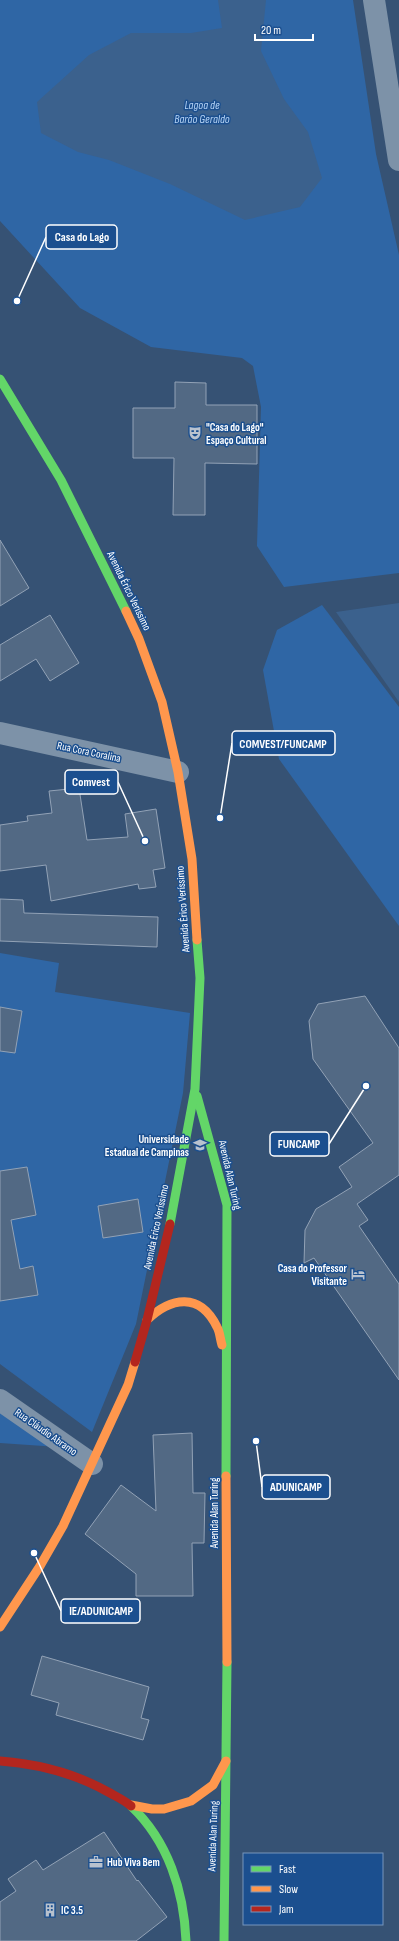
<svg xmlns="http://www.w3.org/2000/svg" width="399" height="1941" viewBox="0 0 399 1941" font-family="'Sofia Sans Condensed',sans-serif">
	<rect width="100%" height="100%" fill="#365274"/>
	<g fill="#2f66a5">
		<path d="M0,0H353L376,154L399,255V573L284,587L257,546L261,407L253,366L242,358L151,347L80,308L0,221Z"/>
		<path d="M322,605L399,707V926L279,759L263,670L277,630Z"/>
		<path d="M0,953L59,963L55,992L190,1013L183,1093L136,1324L92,1432L0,1364Z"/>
		<path d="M0,1407L58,1447L0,1443Z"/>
	</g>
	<g fill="#3b618d">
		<path d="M218,0H266L261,51L284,99L308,132L322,178L300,207L245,220L170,184L109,160L78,152L41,133L37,102L89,55L131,33H191L222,28Z"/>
		<path d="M399,603V702L336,612Z"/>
	</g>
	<g fill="#526984" stroke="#92a2b6">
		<path d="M175,382L206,383V405H257V464L205,463V515H173L174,458H133V408H175Z"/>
		<path d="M0,540L29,588L0,606Z"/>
		<path d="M50,615L79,663L50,681L36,659L0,681V645Z"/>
		<path d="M79,788L87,840L128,837L125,814L156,809L165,868L153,870L156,887L139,889L138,884L51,901L46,865L0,871V825L28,821L27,816L52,813L49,791Z"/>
		<path d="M0,899L23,900L24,913L158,917L157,947L0,941Z"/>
		<path d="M365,996L399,1048V1175L357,1204L368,1220L359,1226L399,1284V1380L314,1258L304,1263L305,1230L316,1209L352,1187L339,1167L373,1143L313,1059L309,1021L318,1004Z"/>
		<path d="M0,1007L22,1011L15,1053L0,1051Z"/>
		<path d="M27,1167L36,1215L11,1220L20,1269L33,1266L38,1295L0,1301V1171Z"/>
		<path d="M138,1199L143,1232L103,1238L98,1206Z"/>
		<path d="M192,1433L193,1493H205L204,1543H192L193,1596H136V1574L85,1534L121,1485L156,1511L153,1435Z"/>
		<path d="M42,1656L149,1687L141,1718L149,1720L143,1740L56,1715L59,1703L31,1695Z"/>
		<path d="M104,1832L137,1881L138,1880L167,1917L136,1941H0V1902L16,1891L8,1879L36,1860L43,1870Z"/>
	</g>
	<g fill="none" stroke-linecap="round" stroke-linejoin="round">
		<g stroke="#7d92a8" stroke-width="22">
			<path d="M374,0L399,160"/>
			<path d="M0,733L178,772"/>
			<path d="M0,1400L92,1464"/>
		</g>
		<g stroke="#63d668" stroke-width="9">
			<path d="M0,379L61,480L126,611"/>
			<path d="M197,1096L227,1205L226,1476"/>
			<path d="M170,1224L195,1089L200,978L197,940"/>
			<path d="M131,1806C168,1841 184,1891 186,1941"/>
			<path d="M224,1941L227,1662"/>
		</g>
		<g stroke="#ff974d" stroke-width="9">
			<path d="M126,611L139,639L162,702L178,772L192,859L197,940"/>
			<path d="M147,1320C171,1297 200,1292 217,1327C220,1332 220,1339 222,1345"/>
			<path d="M226,1476L227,1662"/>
			<path d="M0,1627L40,1566L63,1526L128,1385L135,1362"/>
			<path d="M131,1805L152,1809H164L191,1801L213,1785L226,1761"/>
		</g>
		<g stroke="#b3261e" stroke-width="9">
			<path d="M135,1362L147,1320L170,1224"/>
			<path d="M0,1761C40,1764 75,1773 110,1793C117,1797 124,1800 131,1806"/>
		</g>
	</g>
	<defs>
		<g id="theatre-bare" transform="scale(1.08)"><path d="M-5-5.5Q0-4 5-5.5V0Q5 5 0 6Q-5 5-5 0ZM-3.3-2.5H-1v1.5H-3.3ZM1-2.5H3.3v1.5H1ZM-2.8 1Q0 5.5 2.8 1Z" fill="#b9c2ce" stroke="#1b4f8f" stroke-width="2.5" paint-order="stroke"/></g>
		<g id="university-bare" transform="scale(1.08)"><path d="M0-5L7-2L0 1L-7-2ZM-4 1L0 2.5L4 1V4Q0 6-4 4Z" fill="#b9c2ce" stroke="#1b4f8f" stroke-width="2.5" paint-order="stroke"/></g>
		<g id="hotel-bare" transform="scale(1.08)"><path d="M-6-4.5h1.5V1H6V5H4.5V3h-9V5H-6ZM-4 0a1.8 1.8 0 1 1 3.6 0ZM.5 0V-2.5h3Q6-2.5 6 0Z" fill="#b9c2ce" stroke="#1b4f8f" stroke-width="2.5" paint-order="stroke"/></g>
		<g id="office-bare" transform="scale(1.08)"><path d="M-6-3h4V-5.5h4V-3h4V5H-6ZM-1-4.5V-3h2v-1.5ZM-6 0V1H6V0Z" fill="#b9c2ce" stroke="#1b4f8f" stroke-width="2.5" paint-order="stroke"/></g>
		<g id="building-bare" transform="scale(1.08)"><path d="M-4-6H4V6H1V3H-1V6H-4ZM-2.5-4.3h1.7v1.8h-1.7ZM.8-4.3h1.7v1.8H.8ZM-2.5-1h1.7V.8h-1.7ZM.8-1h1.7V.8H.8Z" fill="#b9c2ce" stroke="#1b4f8f" stroke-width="2.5" paint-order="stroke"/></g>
	</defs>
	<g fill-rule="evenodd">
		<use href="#theatre-bare" x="195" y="433"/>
		<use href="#university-bare" x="200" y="1145"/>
		<use href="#hotel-bare" x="358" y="1274"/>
		<use href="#office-bare" x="96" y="1862"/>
		<use href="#building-bare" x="50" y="1910"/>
	</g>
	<g text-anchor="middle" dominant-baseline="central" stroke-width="3" stroke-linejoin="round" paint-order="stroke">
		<g font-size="11" font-weight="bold" fill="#fff" stroke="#1b4f8f" text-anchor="start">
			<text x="206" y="427">"Casa do Lago"<tspan x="206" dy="13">Espaço Cultural</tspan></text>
			<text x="189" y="1139" text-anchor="end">Universidade<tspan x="189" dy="13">Estadual de Campinas</tspan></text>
			<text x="347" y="1268" text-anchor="end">Casa do Professor<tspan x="347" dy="13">Visitante</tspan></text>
			<text x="107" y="1862">Hub Viva Bem</text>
			<text x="61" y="1910">IC 3.5</text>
		</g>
		<g font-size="11" fill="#fff" stroke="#1b4f8f">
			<text transform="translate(129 591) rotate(64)">Avenida Érico Veríssimo</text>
			<text transform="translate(89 752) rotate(12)">Rua Cora Coralina</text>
			<text transform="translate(183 909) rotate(-94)">Avenida Érico Veríssimo</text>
			<text transform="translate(230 1175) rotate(77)">Avenida Alan Turing</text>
			<text transform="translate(156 1227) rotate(-78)">Avenida Érico Veríssimo</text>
			<text transform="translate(46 1432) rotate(35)">Rua Cláudio Abramo</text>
			<text transform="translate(214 1513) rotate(-90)">Avenida Alan Turing</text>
			<text transform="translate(213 1836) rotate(-88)">Avenida Alan Turing</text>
		</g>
		<g font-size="12" font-style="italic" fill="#b5d3f5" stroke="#1b4f8f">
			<text x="202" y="105">Lagoa de<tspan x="202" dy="14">Barão Geraldo</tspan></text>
		</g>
	</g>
	<path fill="none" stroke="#fff" stroke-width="1.5" d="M17 301L46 237M220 818L232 743M145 841L118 782M366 1086L329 1144M256 1441L262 1487M34 1553L61 1611"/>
	<g fill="#fff" stroke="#1b4f8f" stroke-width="1.5">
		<circle cx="17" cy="301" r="4"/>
		<circle cx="220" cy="818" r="4"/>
		<circle cx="145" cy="841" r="4"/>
		<circle cx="366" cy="1086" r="4"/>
		<circle cx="256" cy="1441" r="4"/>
		<circle cx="34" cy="1553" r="4"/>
	</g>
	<g fill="#1b4f8f" stroke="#fff" stroke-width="1.5">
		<rect x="46" y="225" width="71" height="24" rx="4"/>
		<rect x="232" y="731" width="103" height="24" rx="4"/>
		<rect x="65" y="770" width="53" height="24" rx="4"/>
		<rect x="270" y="1132" width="59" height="24" rx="4"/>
		<rect x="262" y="1475" width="68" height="24" rx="4"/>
		<rect x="61" y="1599" width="79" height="24" rx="4"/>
	</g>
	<g font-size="12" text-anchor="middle" font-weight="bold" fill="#fff">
		<text x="82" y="241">Casa do Lago</text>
		<text x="283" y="748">COMVEST/FUNCAMP</text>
		<text x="91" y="786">Comvest</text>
		<text x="299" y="1148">FUNCAMP</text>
		<text x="296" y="1491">ADUNICAMP</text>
		<text x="101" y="1615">IE/ADUNICAMP</text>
	</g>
	<rect x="243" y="1853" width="140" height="72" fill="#1b4f8f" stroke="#7695bc"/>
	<rect x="251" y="1866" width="20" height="6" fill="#63d668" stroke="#7695bc"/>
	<text x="279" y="1873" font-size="12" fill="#ffffff">Fast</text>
	<rect x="251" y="1886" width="20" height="6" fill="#ff974d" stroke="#7695bc"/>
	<text x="279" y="1893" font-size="12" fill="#ffffff">Slow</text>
	<rect x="251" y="1906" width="20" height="6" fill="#b3261e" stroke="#7695bc"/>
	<text x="279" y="1913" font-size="12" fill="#ffffff">Jam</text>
	<path d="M255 34v6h58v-6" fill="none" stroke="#ffffff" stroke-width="2"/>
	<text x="261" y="34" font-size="12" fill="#ffffff" stroke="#1b4f8f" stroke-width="3" paint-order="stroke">20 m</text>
</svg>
